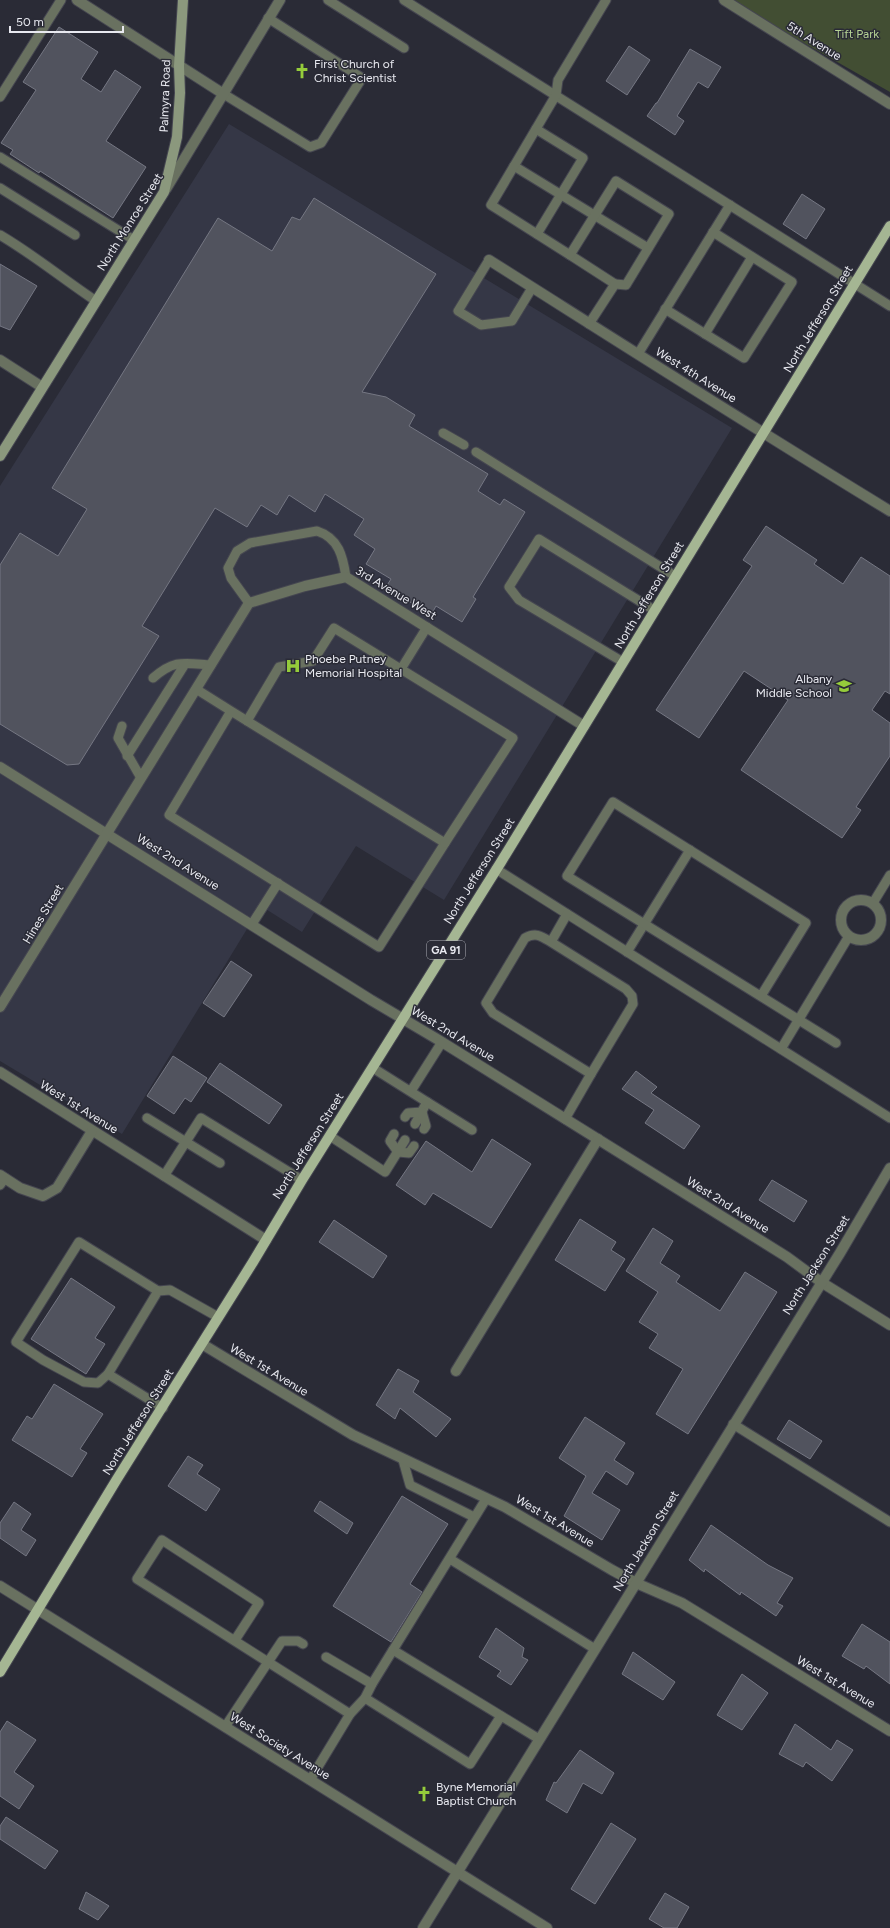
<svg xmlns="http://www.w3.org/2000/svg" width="890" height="1928" viewBox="0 0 890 1928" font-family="Figtree,sans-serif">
	<rect width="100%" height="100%" fill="#2a2b36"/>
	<path fill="#353746" d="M229,124L732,428L444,900L356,846L302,932L261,906L122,1134L0,1061V486Z"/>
	<path fill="#424e33" d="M728,0H890V92Z"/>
	<g fill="#51535e" stroke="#757783">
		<path d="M59,27L98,52L81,79L101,92L115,70L141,87L106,141L146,167L113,218L40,171L39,173L10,154L13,150L1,143L36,90L23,82Z"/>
		<path d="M629,46L650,60L627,95L606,81Z"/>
		<path d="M690,49L721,67L708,88L698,82L677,116L684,121L675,135L647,116L656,103H657Z"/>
		<path d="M802,194L825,209L806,239L783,224Z"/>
		<path d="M314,198L436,274L362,392L386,397L415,415L409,426L488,474L478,491L500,505L504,499L525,512L473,597L476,599L462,622L436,606L431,615L386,587L391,579L366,564L375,549L354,535L364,519L325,494L315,512L289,495L277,515L261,505L247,527L215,508L142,626L159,636L79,764L67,765L0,724V565L20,533L58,556L87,509L52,488L218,218L272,251L292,217L300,220Z"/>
		<path d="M0,264L37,286L10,330L0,326Z"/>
		<path d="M766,526L817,560L814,564L843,584L861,557L890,576V694L885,691L872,710L890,723V756L856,807L861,810L842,838L741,770L788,700L744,671L699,738L656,710L752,566L743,560Z"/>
		<path d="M231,961L252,975L224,1017L203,1003Z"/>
		<path d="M173,1056L207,1078L191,1102L185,1098L174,1114L147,1096Z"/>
		<path d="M220,1063L282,1105L269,1124L207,1082Z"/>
		<path d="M636,1071L657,1087L651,1093L700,1126L684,1149L645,1123L654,1110L622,1089Z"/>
		<path d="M492,1139L531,1164L491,1228L433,1193L425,1205L396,1185L426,1141L472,1172Z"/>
		<path d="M772,1180L807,1201L794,1222L759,1200Z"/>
		<path d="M580,1219L616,1242L611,1250L625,1259L605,1291L555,1260Z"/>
		<path d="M334,1220L387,1256L373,1278L319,1242Z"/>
		<path d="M653,1228L673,1241L660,1263L680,1276L676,1282L720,1311L745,1272L777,1292L688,1434L656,1414L683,1369L649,1348L658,1334L639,1322L658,1292L626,1271Z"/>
		<path d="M71,1278L115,1307L95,1338L105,1344L86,1374L31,1339Z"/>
		<path d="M398,1369L419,1381L413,1392L451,1419L436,1437L400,1408L395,1419L376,1405Z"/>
		<path d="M54,1384L103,1414L80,1449L87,1453L72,1477L12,1440L27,1416L32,1419Z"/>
		<path d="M585,1417L625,1443L614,1460L634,1473L627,1485L606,1471L592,1493L620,1510L602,1540L564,1516L586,1476L559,1458Z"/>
		<path d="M789,1420L822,1441L810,1459L777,1439Z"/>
		<path d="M188,1456L203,1465L197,1474L220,1489L206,1511L168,1486Z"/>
		<path d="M402,1496L448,1524L410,1584L422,1592L391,1642L333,1606Z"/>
		<path d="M320,1501L353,1523L347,1534L314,1511Z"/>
		<path d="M14,1502L31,1514L21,1530L36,1540L26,1556L0,1538V1523Z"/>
		<path d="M711,1525L768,1565L793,1578L777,1603L783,1606L776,1616L741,1592L740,1595L705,1569L704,1572L689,1560Z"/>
		<path d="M862,1624L890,1642V1684L866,1666L864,1669L842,1656Z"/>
		<path d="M496,1628L524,1648L522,1657L528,1660L511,1685L497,1676L501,1671L479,1657Z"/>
		<path d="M633,1652L675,1682L663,1700L622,1674Z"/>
		<path d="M742,1674L768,1693L742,1730L717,1715Z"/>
		<path d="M7,1721L36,1740L14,1772L34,1786L19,1809L0,1796V1732Z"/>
		<path d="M795,1724L831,1750L837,1740L853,1750L832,1781L806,1762L803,1767L779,1754Z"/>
		<path d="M580,1750L614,1773L602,1794L583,1783L567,1813L546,1800L554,1782L556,1783Z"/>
		<path d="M6,1817L58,1851L45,1869L0,1839V1826Z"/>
		<path d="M611,1823L636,1839L595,1904L571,1889Z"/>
		<path d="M86,1892L109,1906L98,1920L79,1909Z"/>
		<path d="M665,1893L689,1907L677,1928H664L649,1919Z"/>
	</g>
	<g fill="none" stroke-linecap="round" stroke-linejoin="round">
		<g stroke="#454650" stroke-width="11">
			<g id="service">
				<path d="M328,0L404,48"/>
				<path d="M404,0L890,306"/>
				<path d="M222,93L310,147L321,143L362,78L268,18"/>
				<path d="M0,97L61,0"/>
				<path d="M536,129L583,158L537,234"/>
				<path d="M0,157L134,240"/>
				<path d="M514,166L648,248"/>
				<path d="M0,188L75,235"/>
				<path d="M0,235C34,255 63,279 96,301"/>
				<path d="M570,255L615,284"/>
				<path d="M489,260L458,311L481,325L512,321L532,288"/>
				<path d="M665,309L744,358L792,282L713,232"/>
				<path d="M589,324L615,284L626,285L669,214L616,181L570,255L491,205L556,95L558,80L606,0"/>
				<path d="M705,334L752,257"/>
				<path d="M638,354L730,205"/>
				<path d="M443,433L464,445"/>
				<path d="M476,452L675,576"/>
				<path d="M249,603L231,578L228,568L237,551L250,543L317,531C339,538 343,557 346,577"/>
				<path d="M623,662L519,600L509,587L539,539L654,610"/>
				<path d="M401,669L427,627"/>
				<path d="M153,678C175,659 184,663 211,665"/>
				<path d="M196,689L231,711L445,843L379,947L169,815L231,711"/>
				<path d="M247,721L279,667L313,661L334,628L513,738L445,843"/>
				<path d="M122,726L118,738L141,778"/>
				<path d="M127,756L185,664"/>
				<path d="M496,869L890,1118"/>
				<path d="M873,903L890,875"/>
				<path d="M252,924L278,883"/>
				<path d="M551,942C541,936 536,932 525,938L486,1003L493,1013L591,1074L633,1004L632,996L626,989L551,942L567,914"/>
				<path d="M627,952L690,850"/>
				<path d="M761,996L806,923L613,802L567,876L836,1043"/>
				<path d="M781,1049L849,936"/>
				<path d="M373,1068L427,1102L415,1124"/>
				<path d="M411,1091L442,1042"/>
				<path d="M427,1102L472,1130"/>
				<path d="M405,1117L408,1113L422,1112L426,1126L424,1129"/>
				<path d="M147,1118L220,1163"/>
				<path d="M565,1119L591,1074"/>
				<path d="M394,1134L390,1141L398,1152L409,1153L414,1146"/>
				<path d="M330,1136L385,1172L405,1140"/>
				<path d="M164,1176L201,1118L302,1180"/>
				<path d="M0,1185L5,1178"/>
				<path d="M108,1374L98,1383L84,1382L43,1360L16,1342L79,1242L158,1291"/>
				<path d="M163,1408L108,1374L158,1291L170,1290L218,1317"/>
				<path d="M733,1424L890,1522"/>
				<path d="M403,1460L410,1485L474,1517"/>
				<path d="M450,1559L595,1649"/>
				<path d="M235,1640L259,1603L162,1540L137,1579L350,1714"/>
				<path d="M393,1650L539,1739"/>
				<path d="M326,1657L372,1684"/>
				<path d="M365,1698L470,1764L501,1716"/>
				<path d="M225,1727L282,1641H298L303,1644"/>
				<path d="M310,1780L350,1714L365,1698L372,1684L486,1499"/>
			</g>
		</g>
		<g stroke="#454650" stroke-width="12">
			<g id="minor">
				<path d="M77,0L222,93"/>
				<path d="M724,0L890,104"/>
				<path d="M166,189L280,0"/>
				<path d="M489,260C622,344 755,429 890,511"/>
				<path d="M0,360L42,387"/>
				<path d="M0,767L371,1000L437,1039L787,1257L821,1282L890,1325"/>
				<path d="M0,1007L249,603L305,586L346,577L584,726"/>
				<path d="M0,1072L266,1240"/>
				<path d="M0,1175L20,1188L43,1196L57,1188L92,1131"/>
				<path d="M202,1344L353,1435L505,1507L612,1570L636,1583L682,1603L890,1731"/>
				<path d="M456,1371L598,1139"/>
			</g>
		</g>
		<g stroke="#454650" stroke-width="12">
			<g id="tertiary">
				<circle cx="861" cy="920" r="20"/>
				<path d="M0,1586L547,1928"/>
				<path d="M423,1928L840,1253L890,1168"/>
			</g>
		</g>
		<g stroke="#454650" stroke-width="12">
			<path id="secondary" d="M0,456L164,192L177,137L180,93L179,66L183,0"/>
		</g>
		<g stroke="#454650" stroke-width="12">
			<path id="primary" d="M0,1672L117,1479L253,1262L302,1180L501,862L890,226"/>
		</g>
		<use href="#service" stroke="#697160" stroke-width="9"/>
		<use href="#minor" stroke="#697160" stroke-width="10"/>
		<use href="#tertiary" stroke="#697160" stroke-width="10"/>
		<use href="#secondary" stroke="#8b987d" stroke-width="10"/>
		<use href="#primary" stroke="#a5b693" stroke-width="10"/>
	</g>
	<defs>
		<g id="church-bare" transform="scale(1.2)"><path d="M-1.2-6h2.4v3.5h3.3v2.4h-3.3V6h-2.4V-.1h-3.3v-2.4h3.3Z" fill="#95cc3b" stroke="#2a2b36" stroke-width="2.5" paint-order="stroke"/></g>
		<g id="hospital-bare" transform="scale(1.2)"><path d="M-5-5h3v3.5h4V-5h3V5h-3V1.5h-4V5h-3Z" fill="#95cc3b" stroke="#2a2b36" stroke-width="2.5" paint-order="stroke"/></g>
		<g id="school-bare" transform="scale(1.2)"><path d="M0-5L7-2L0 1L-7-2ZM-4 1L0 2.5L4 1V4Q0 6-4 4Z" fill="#95cc3b" stroke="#2a2b36" stroke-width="2.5" paint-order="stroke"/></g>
	</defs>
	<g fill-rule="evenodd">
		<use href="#church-bare" x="302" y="71"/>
		<use href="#hospital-bare" x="293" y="666"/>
		<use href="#school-bare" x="844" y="686"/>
		<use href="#church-bare" x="424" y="1794"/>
	</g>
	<g text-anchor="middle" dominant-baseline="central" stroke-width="3" stroke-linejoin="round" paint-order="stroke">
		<rect fill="#2a2b36" stroke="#afb0b8" stroke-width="1" x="427" y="941" width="38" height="18" rx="3"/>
		<g font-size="11" font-weight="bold" fill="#e8e9f0">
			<text x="446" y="950">GA 91</text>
		</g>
		<g font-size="12" fill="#b6d394" stroke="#2a2b36">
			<text x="857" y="34">Tift Park</text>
		</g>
		<g font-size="12" fill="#e8e9f0" stroke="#2a2b36">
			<text transform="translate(814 41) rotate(32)">5th Avenue</text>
			<text transform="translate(165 96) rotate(-88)">Palmyra Road</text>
			<text transform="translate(130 222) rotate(-58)">North Monroe Street</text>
			<text transform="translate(818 319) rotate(-59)">North Jefferson Street</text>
			<text transform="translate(696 375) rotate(32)">West 4th Avenue</text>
			<text transform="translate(396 593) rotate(31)">3rd Avenue West</text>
			<text transform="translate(649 595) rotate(-59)">North Jefferson Street</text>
			<text transform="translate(178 862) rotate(32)">West 2nd Avenue</text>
			<text transform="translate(479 871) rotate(-58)">North Jefferson Street</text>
			<text transform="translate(43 914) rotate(-59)">Hines Street</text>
			<text transform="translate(453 1034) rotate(31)">West 2nd Avenue</text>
			<text transform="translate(79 1107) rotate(32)">West 1st Avenue</text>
			<text transform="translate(308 1146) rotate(-58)">North Jefferson Street</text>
			<text transform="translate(728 1205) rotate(32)">West 2nd Avenue</text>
			<text transform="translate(816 1265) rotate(-58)">North Jackson Street</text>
			<text transform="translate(269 1370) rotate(31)">West 1st Avenue</text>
			<text transform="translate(138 1422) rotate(-58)">North Jefferson Street</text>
			<text transform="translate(555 1521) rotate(31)">West 1st Avenue</text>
			<text transform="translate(646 1541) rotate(-59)">North Jackson Street</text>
			<text transform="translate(836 1682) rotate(31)">West 1st Avenue</text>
			<text transform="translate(280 1746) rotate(32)">West Society Avenue</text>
		</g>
		<g font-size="12" fill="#e8e9f0" stroke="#2a2b36" text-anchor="start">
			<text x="314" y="64">First Church of<tspan x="314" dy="14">Christ Scientist</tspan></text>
			<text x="305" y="659">Phoebe Putney<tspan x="305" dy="14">Memorial Hospital</tspan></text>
			<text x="832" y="679" text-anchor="end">Albany<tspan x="832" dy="14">Middle School</tspan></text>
			<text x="436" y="1787">Byne Memorial<tspan x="436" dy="14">Baptist Church</tspan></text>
		</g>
	</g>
	<path d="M10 26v6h113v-6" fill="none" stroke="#e8e9f0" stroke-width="2"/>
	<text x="16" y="26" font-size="12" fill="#e8e9f0" stroke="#2a2b36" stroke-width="3" paint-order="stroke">50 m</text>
</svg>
